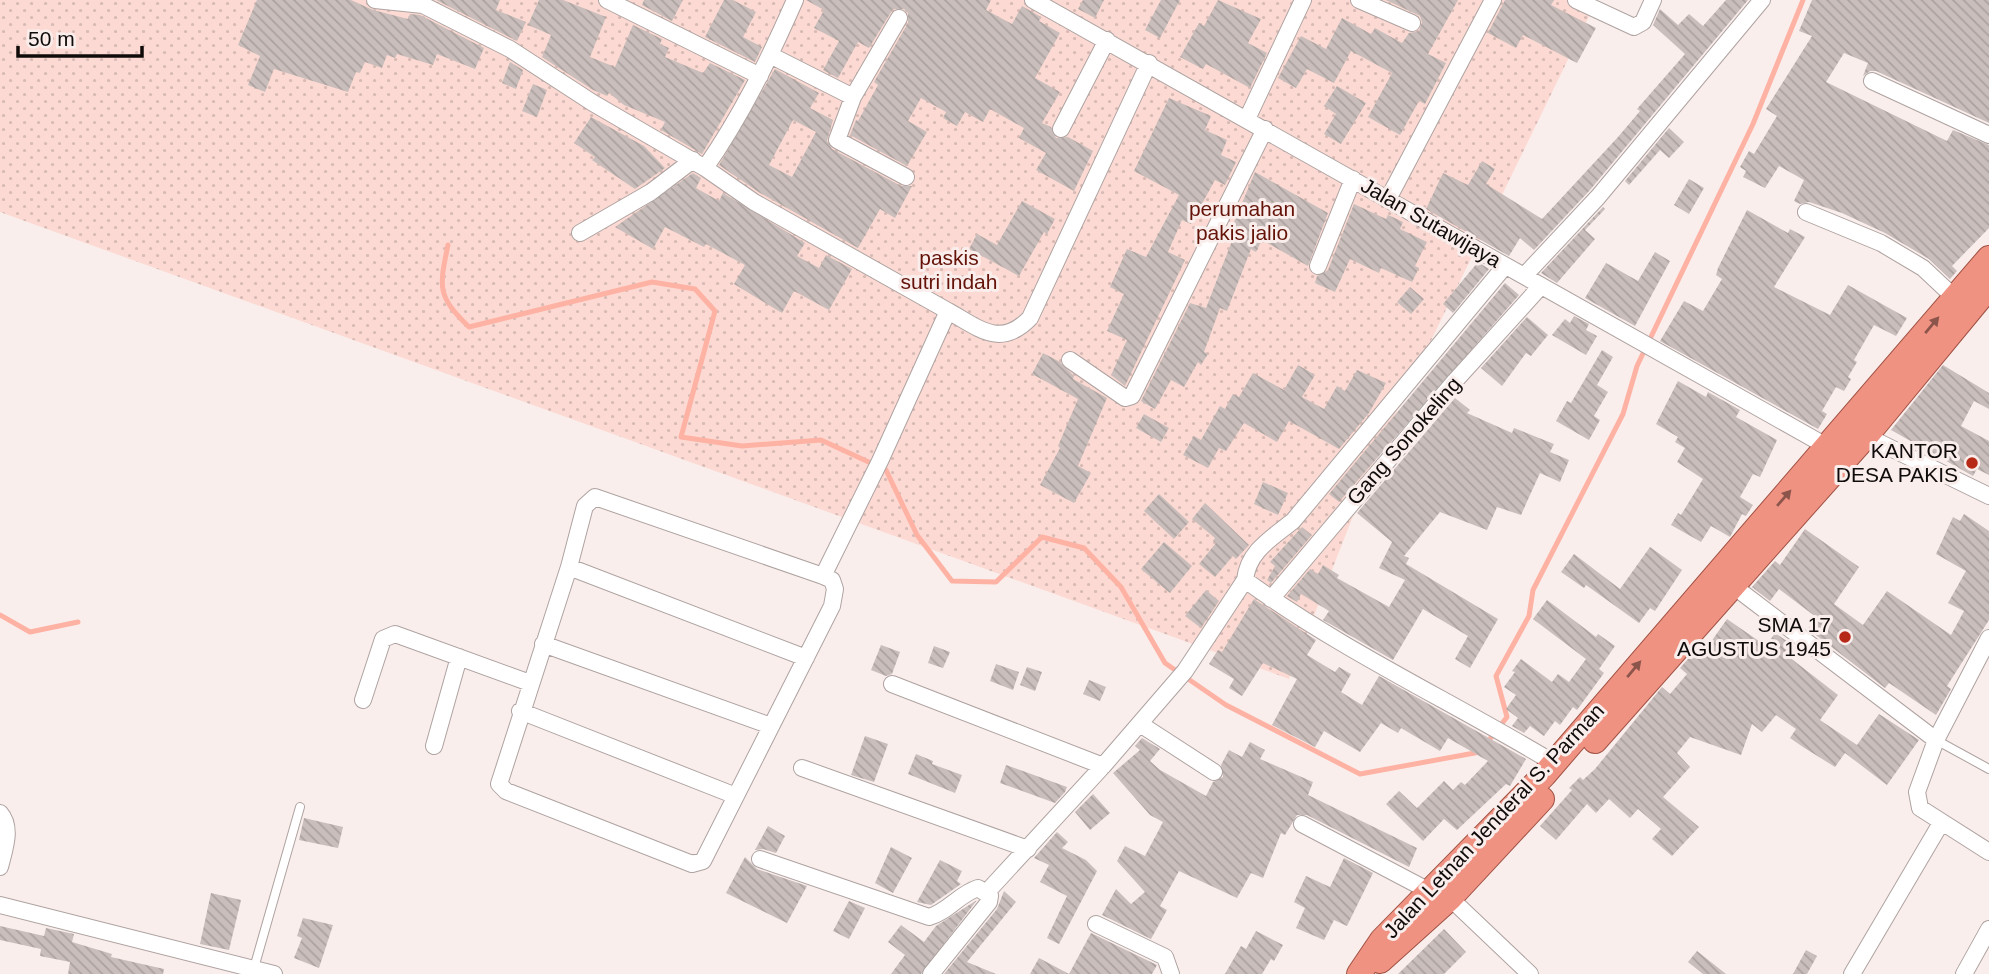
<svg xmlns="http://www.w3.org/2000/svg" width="1989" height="974" viewBox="0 0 1989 974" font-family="Helvetica,sans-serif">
  <defs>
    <pattern id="park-dots" width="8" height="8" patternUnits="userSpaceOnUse" patternTransform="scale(1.75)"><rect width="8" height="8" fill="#fcdad3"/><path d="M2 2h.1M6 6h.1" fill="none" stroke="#d7bab4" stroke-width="1.8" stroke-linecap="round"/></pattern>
    <pattern id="building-back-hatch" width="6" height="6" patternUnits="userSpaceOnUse" patternTransform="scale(1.75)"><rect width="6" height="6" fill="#c9bebb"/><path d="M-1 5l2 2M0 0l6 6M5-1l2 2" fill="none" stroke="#aba29f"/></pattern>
  </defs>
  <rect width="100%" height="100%" fill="#faeeec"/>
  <path fill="url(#park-dots)" d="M0 0H1597L1385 435 1289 679 0 212Z"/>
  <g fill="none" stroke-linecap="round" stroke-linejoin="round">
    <path stroke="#feb2a4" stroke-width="5" d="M448 245C439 288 437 296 469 327L652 282 695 289 715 311 681 437 742 446 821 440 886 470 917 535 952 581 996 582 1042 537 1084 548 1121 587 1165 663 1226 705 1360 774 1480 752
      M0 615 30 632 78 622
      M1486 744 1507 717 1496 676 1529 616 1533 590 1623 414 1637 366 1753 124 1803 0"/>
  </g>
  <path fill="url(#building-back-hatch)" fill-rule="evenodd" d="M257 0H351L373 10 408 19 410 14 420 15 484 48 475 69 437 54 433 65 397 54 395 58 387 55 382 68 365 62 360 73 356 72 348 92 274 69 265 92 248 85 260 56 238 45Z
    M436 0H500L496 10 526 22 517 41Z
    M539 0H563L606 17 590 57 615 67 633 25 662 39 660 44 669 48 665 57 703 73 710 63 745 80 702 154 661 130 665 122 624 105 609 93 607 96 593 90 542 57 551 35 528 25Z
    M644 0H683L672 21 642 5Z
    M724 0H733L756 12 743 37 762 47 755 62 705 37Z
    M806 0H991L986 10 1012 24 1022 6 1041 17 1039 21 1060 33 1035 78 1060 92 1042 123 1051 127 1056 138 1068 137 1093 151 1074 191 1036 170 1046 153 1019 138 1024 128 990 109 983 122 965 112 957 126 943 118 946 112 921 98 908 121 927 132 907 166 850 135 856 120 858 121 878 85 874 82 908 23V13L904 9H893L869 48 858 42 838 78 823 70 839 41 814 28 824 10Z
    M1083 0H1104L1095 18 1078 9Z
    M1161 0H1180L1160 38 1145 30Z
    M1218 0 1261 19 1248 43 1267 53 1250 88 1206 64 1203 69 1180 57 1199 23 1204 26Z
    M1386 0H1458L1428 54 1446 63 1425 104 1419 101 1400 135 1368 117 1392 73 1351 51 1334 83 1307 69 1296 88 1278 78 1301 36 1326 49 1342 18 1371 34 1375 28 1402 43 1409 33 1419 31 1422 22 1420 16Z
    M1505 0H1554L1551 5 1596 28 1577 63 1523 35 1516 48 1488 33Z
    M1726 0H1748L1590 190 1534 250 1520 238 1509 256 1426 209 1443 173 1468 185 1482 161 1495 169 1486 184 1542 219 1618 137 1640 111 1637 109 1685 54 1653 25 1660 9 1678 25 1689 14 1703 26Z
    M1812 0H1989V123L1876 71H1870L1863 76 1868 63 1844 53 1826 82 1947 141 1953 130 1989 145V228L1952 266 1957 271 1950 279 1929 259 1885 233 1842 213 1809 202 1800 204 1794 201 1804 180 1779 166 1765 188 1743 177 1746 171 1740 167 1749 151 1754 154 1777 116 1766 109 1812 36 1799 31Z
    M510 62 523 70 516 89 502 83Z
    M775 69 819 93 810 108 833 120 827 141 832 149 901 186H912L895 218 880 209 858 248 760 193 719 165ZM793 120 816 132 792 177 769 165Z
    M533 84 547 90 537 117 522 111Z
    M1337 86 1366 103 1341 144 1324 134 1336 114 1324 106Z
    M1169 98 1211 116 1205 130 1227 140 1221 155 1236 162 1225 185 1215 180 1191 224 1182 220 1168 252 1185 260 1125 386 1111 375 1127 340 1107 331 1124 294 1110 287 1127 249 1146 257 1179 195 1134 171Z
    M591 117 644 146 665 168 635 189 592 160 595 157 574 143Z
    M1669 128 1684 142 1669 158 1660 150 1629 185 1625 181Z
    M1255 172 1328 213 1308 266 1262 240 1256 252 1251 249 1227 311 1220 308 1204 352 1208 354 1201 365 1198 362 1184 387 1171 380 1155 409 1141 401 1190 303 1206 308 1232 241 1227 239Z
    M693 173 701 178 696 188 719 201 723 193 805 243 797 256 819 268 826 255 852 269 829 310 794 291 782 313 734 284 745 265 706 244 704 247 665 227 653 249 615 227Z
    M1689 179 1704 188 1689 214 1674 205Z
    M1022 201 1055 219 1047 234 1044 232 1019 276 969 249 977 234 997 245Z
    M1354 204 1386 219 1388 215 1403 222 1400 229 1427 242 1415 266 1419 268 1412 282 1381 268 1379 273 1350 259 1335 292 1315 283 1317 276 1328 270Z
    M1603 207 1605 209 1585 230 1595 239 1557 283 1541 273Z
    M1747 210 1788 233 1790 229 1805 237 1774 287 1830 315 1848 285 1907 318 1896 336 1874 325 1854 360 1857 362 1848 377 1851 379 1844 391 1836 387 1822 411 1827 414 1818 429 1660 341 1684 301 1703 311 1722 279 1716 275 1718 268Z
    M1655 252 1670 261 1635 326 1585 298 1606 263 1638 281Z
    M1478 262 1489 269 1453 313 1443 304Z
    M1505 283 1519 295 1339 502 1329 494Z
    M1410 287 1424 299 1411 314 1397 302Z
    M1574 316 1589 324 1586 330 1597 336 1586 355 1552 335 1565 319 1570 323Z
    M1527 317 1548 335 1531 356 1526 353 1502 386 1481 368Z
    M1602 350 1613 357 1597 385 1608 392 1594 416 1600 420 1589 440 1556 421 1567 401 1571 403Z
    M1043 353 1060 362 1074 376 1073 379 1107 398 1078 466 1091 473 1074 503 1040 485 1060 448 1058 446 1078 399 1032 374Z
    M1298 365 1315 375 1302 397 1324 409 1337 386 1345 391 1357 370 1386 383 1369 413 1339 449 1289 421 1277 442 1244 423 1226 451 1219 448 1208 468 1183 455 1194 436 1201 440 1220 406 1225 409 1233 394 1239 397 1253 373 1284 390Z
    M1943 365 1989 393V409L1974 401 1961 426 1989 441V475L1977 469 1973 476 1891 430Z
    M1678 381 1706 397 1708 392 1740 410 1736 417 1777 440 1760 477 1753 474 1740 497 1753 505 1746 516 1742 514 1730 537 1711 526 1701 542 1671 525 1678 513 1681 515 1703 479 1677 462 1685 448 1675 442 1678 437 1656 424Z
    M1455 398 1470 410 1467 413 1512 433 1514 428 1554 444 1550 452 1569 460 1560 482 1540 473 1521 515 1497 507 1487 530 1440 512 1404 556 1409 558 1406 564 1498 619 1470 668 1455 659 1468 636 1423 609 1393 660 1323 620 1329 611 1301 594 1297 602 1287 596 1310 569 1318 574 1323 565 1339 575 1337 578 1389 607 1405 580 1379 568 1392 542 1357 513Z
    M1144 414 1169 428 1161 442 1136 428Z
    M1263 482 1288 493 1278 515 1254 504Z
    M1159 494 1189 522 1174 539 1144 511Z
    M1205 503 1249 545 1236 559 1233 556 1215 577 1199 564 1216 543 1213 541 1215 538 1192 519Z
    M1964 514 1989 531V620L1947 686 1951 689 1936 715 1889 683 1885 688 1808 629 1816 617 1779 589 1770 601 1752 587 1775 561 1780 565 1805 529 1859 567 1834 604 1863 625 1887 591 1951 635 1964 611 1948 603 1966 571 1936 554 1953 517 1960 521Z
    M1302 527 1312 535 1271 583 1267 580 1275 566 1270 562Z
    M1164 542 1192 566 1170 593 1141 569Z
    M1650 547 1682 570 1655 611 1650 608 1639 623 1586 585 1584 588 1561 572 1574 554 1620 589Z
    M1206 590 1219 601 1201 628 1185 616Z
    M1254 599 1316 640 1307 655 1335 672 1339 667 1351 674 1341 692 1362 705 1379 676 1526 759 1510 786 1506 784 1457 830 1444 819 1423 841 1386 804 1399 791 1417 808 1444 781 1453 790 1461 782 1465 785 1488 761 1448 738 1440 751 1401 728 1398 733 1381 723 1360 752 1324 731 1315 747 1272 725 1297 679 1263 663 1242 696 1229 688 1234 679 1209 664 1218 650 1222 652Z
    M1547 600 1596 637 1598 634 1615 646 1599 669 1604 673 1577 710 1573 707 1560 725 1555 721 1544 736 1530 726 1524 733 1512 726 1518 718 1506 709 1516 695 1504 687 1515 672 1512 671 1521 659 1552 682 1558 674 1569 682 1586 659 1533 619Z
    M1727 619 1766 646 1775 633 1791 644 1784 653 1838 695 1820 720 1857 745 1879 714 1919 740 1887 785 1845 753 1835 767 1803 747 1790 738 1796 729 1776 715 1762 732 1752 724 1741 755 1690 737 1677 753 1690 767 1663 797 1699 827 1672 856 1652 839 1661 829 1638 809 1630 818 1609 799 1596 813 1587 804 1556 840 1540 826 1572 790 1569 788 1580 777 1583 780 1595 769 1662 687 1670 694 1687 674 1680 668 1701 644 1706 649Z
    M881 645 900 652 892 674 886 676 871 670Z
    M934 646 950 652 943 668 928 663Z
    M996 664 1019 672 1013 690 990 681Z
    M1027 667 1042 672 1035 691 1020 685Z
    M1089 680 1106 687 1100 701 1083 694Z
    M865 736 888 744 874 782 851 775Z
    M1142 738 1160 749 1150 761 1160 770 1206 796 1213 782 1223 777 1221 765 1229 750 1242 757 1250 742 1265 750 1260 759 1313 782 1308 795 1417 848 1409 867 1307 815H1297L1285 835 1281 833 1263 878 1251 873 1237 898 1179 871 1160 906 1167 910 1151 939 1102 915 1116 889 1131 904 1145 892 1117 861 1125 846 1145 856 1163 822 1150 815 1113 773 1140 750 1135 746Z
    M916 754 933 761 932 764 962 775 955 793 908 774Z
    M1006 765 1067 787 1065 792 1055 803 1000 783Z
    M1093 794 1110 813 1090 830 1075 812Z
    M304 818 343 827 338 848 299 840Z
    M768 826 785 836 776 853 763 849 755 850Z
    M1057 832 1068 842 1062 848 1086 860 1097 871 1059 944 1047 938 1067 896 1040 882 1049 865 1034 858Z
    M891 847 912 858 893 893 875 883Z
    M745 857 757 869 807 886 787 923 726 893Z
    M1344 858 1373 873 1347 926 1334 920 1324 940 1296 928 1305 908 1294 902 1306 876 1330 887Z
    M940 860 962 871 957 881 961 884 931 905 917 902Z
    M1004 891 1016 902 967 962 996 974H944L997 909Z
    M211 893 241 900 229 950 200 944Z
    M977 900 921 974H891L905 955 888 942 901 925 924 942 936 926Z
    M849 901 865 908 849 939 833 931Z
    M303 918 333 925 319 968 294 958 302 938 297 936Z
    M0 926 44 936 46 928 74 934 72 942 112 954 111 957 164 969 163 974H68L70 962 40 956 41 949 0 940Z
    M1444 929 1466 952 1444 974H1398Z
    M1256 931 1283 945 1274 961 1271 959 1262 974H1225L1241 946 1246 949Z
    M1091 933 1157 965 1152 974H1069Z
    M1806 950 1817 956 1807 974H1793Z
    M1697 951 1726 974H1703L1688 962Z
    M1039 958 1069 974H1030Z"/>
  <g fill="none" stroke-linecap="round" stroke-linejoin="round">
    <g stroke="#aea3a1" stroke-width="10">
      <path id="service" d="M1936 740 1989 769
        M254 968 300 807"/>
    </g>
    <g stroke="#aea3a1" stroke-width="18">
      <path id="minor" d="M375 0 423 5 510 49 593 103 705 168C742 115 769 59 795 0
        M607 0 760 76
        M1033 0 1828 447
        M1359 0 1412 23
        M1576 0 1634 27 1643 22 1653 0
        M770 55 853 97 837 140 906 177
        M1872 81 1989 135
        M853 97 899 18
        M1247 119 1303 0
        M1061 129 1107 40
        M705 168 754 202 948 311
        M1388 199 1493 0
        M1806 212 1881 243 1923 268 1955 298
        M580 233 651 192 693 160
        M1318 266 1353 179
        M1505 266 1293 521C1272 538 1248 551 1245 580 1343 651 1451 701 1554 763
        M1524 276 1598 197 1762 0
        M1070 360 1125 398 1132 396 1265 129
        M1866 436 1989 496
        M595 497 823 576 832 580 835 589 832 606 703 861 692 864 506 791 499 784 569 567 585 506Z
        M569 567 806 658
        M823 576 880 461 948 311C979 328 1000 349 1030 318L1149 63
        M1732 585 1936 740 1917 792 1920 808 1989 852
        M1271 599 1455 381 1541 286
        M543 644 771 726
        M892 684 1103 766
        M363 700 383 639 395 634 530 683
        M520 711 736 796
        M1140 724 1214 772
        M1936 740 1989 638
        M434 746 459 657
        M802 768 1028 849
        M0 813C13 828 4 850 0 867
        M1302 824 1431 892
        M760 859 929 917C948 912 959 894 978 888L990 896 989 902 931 974
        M987 892 1103 766 1185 671 1245 580
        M1450 898 1530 974
        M0 905 274 974
        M1096 924 1165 957 1171 974
        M1852 974 1941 823
        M1964 974 1989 929"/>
    </g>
    <g stroke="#9f5143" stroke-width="26">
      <path id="trunk" d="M1595 741 1866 436 1989 287
        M1380 961 1450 898 1542 799
        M1359 974 1382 940 1544 775 1989 258"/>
    </g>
    <use href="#service" stroke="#fff" stroke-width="8"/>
    <use href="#minor" stroke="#fff" stroke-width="16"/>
    <use href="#trunk" stroke="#f09282" stroke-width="24"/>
  </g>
  <defs><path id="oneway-solid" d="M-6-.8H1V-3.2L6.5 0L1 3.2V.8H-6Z" transform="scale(1.75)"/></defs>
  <g fill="#8b554c">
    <use href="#oneway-solid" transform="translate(1932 325) rotate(-50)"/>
    <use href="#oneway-solid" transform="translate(1784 498) rotate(-49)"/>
    <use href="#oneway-solid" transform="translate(1634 669) rotate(-50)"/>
  </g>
  <g fill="#b62916" stroke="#faeeec" stroke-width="2.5">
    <circle cx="1972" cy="463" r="7"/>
    <circle cx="1845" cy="637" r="7"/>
  </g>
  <g text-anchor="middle" stroke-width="6" stroke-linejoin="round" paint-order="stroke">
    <g font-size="21" fill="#641309" stroke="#faeeec">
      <text x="1242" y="216">perumahan<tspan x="1242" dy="24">pakis jalio</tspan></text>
      <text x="949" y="265">paskis<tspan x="949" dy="24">sutri indah</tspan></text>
    </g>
    <g font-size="21" fill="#0f0b0a" stroke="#faeeec">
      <text transform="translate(1431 223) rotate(30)" y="7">Jalan Sutawijaya</text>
      <text transform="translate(1404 441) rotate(-49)" y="7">Gang Sonokeling</text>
      <text transform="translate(1494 821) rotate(-47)" y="7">Jalan Letnan Jenderal S. Parman</text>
    </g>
    <g font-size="21" fill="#0f0b0a" stroke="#faeeec" text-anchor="end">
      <text x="1958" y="458">KANTOR<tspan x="1958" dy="24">DESA PAKIS</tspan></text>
      <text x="1831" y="632">SMA 17<tspan x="1831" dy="24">AGUSTUS 1945</tspan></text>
    </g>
  </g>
  <path d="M18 46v10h124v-10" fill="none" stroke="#0f0b0a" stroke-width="3.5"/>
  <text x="28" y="46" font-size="21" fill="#0f0b0a" stroke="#faeeec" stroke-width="5" paint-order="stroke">50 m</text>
</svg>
